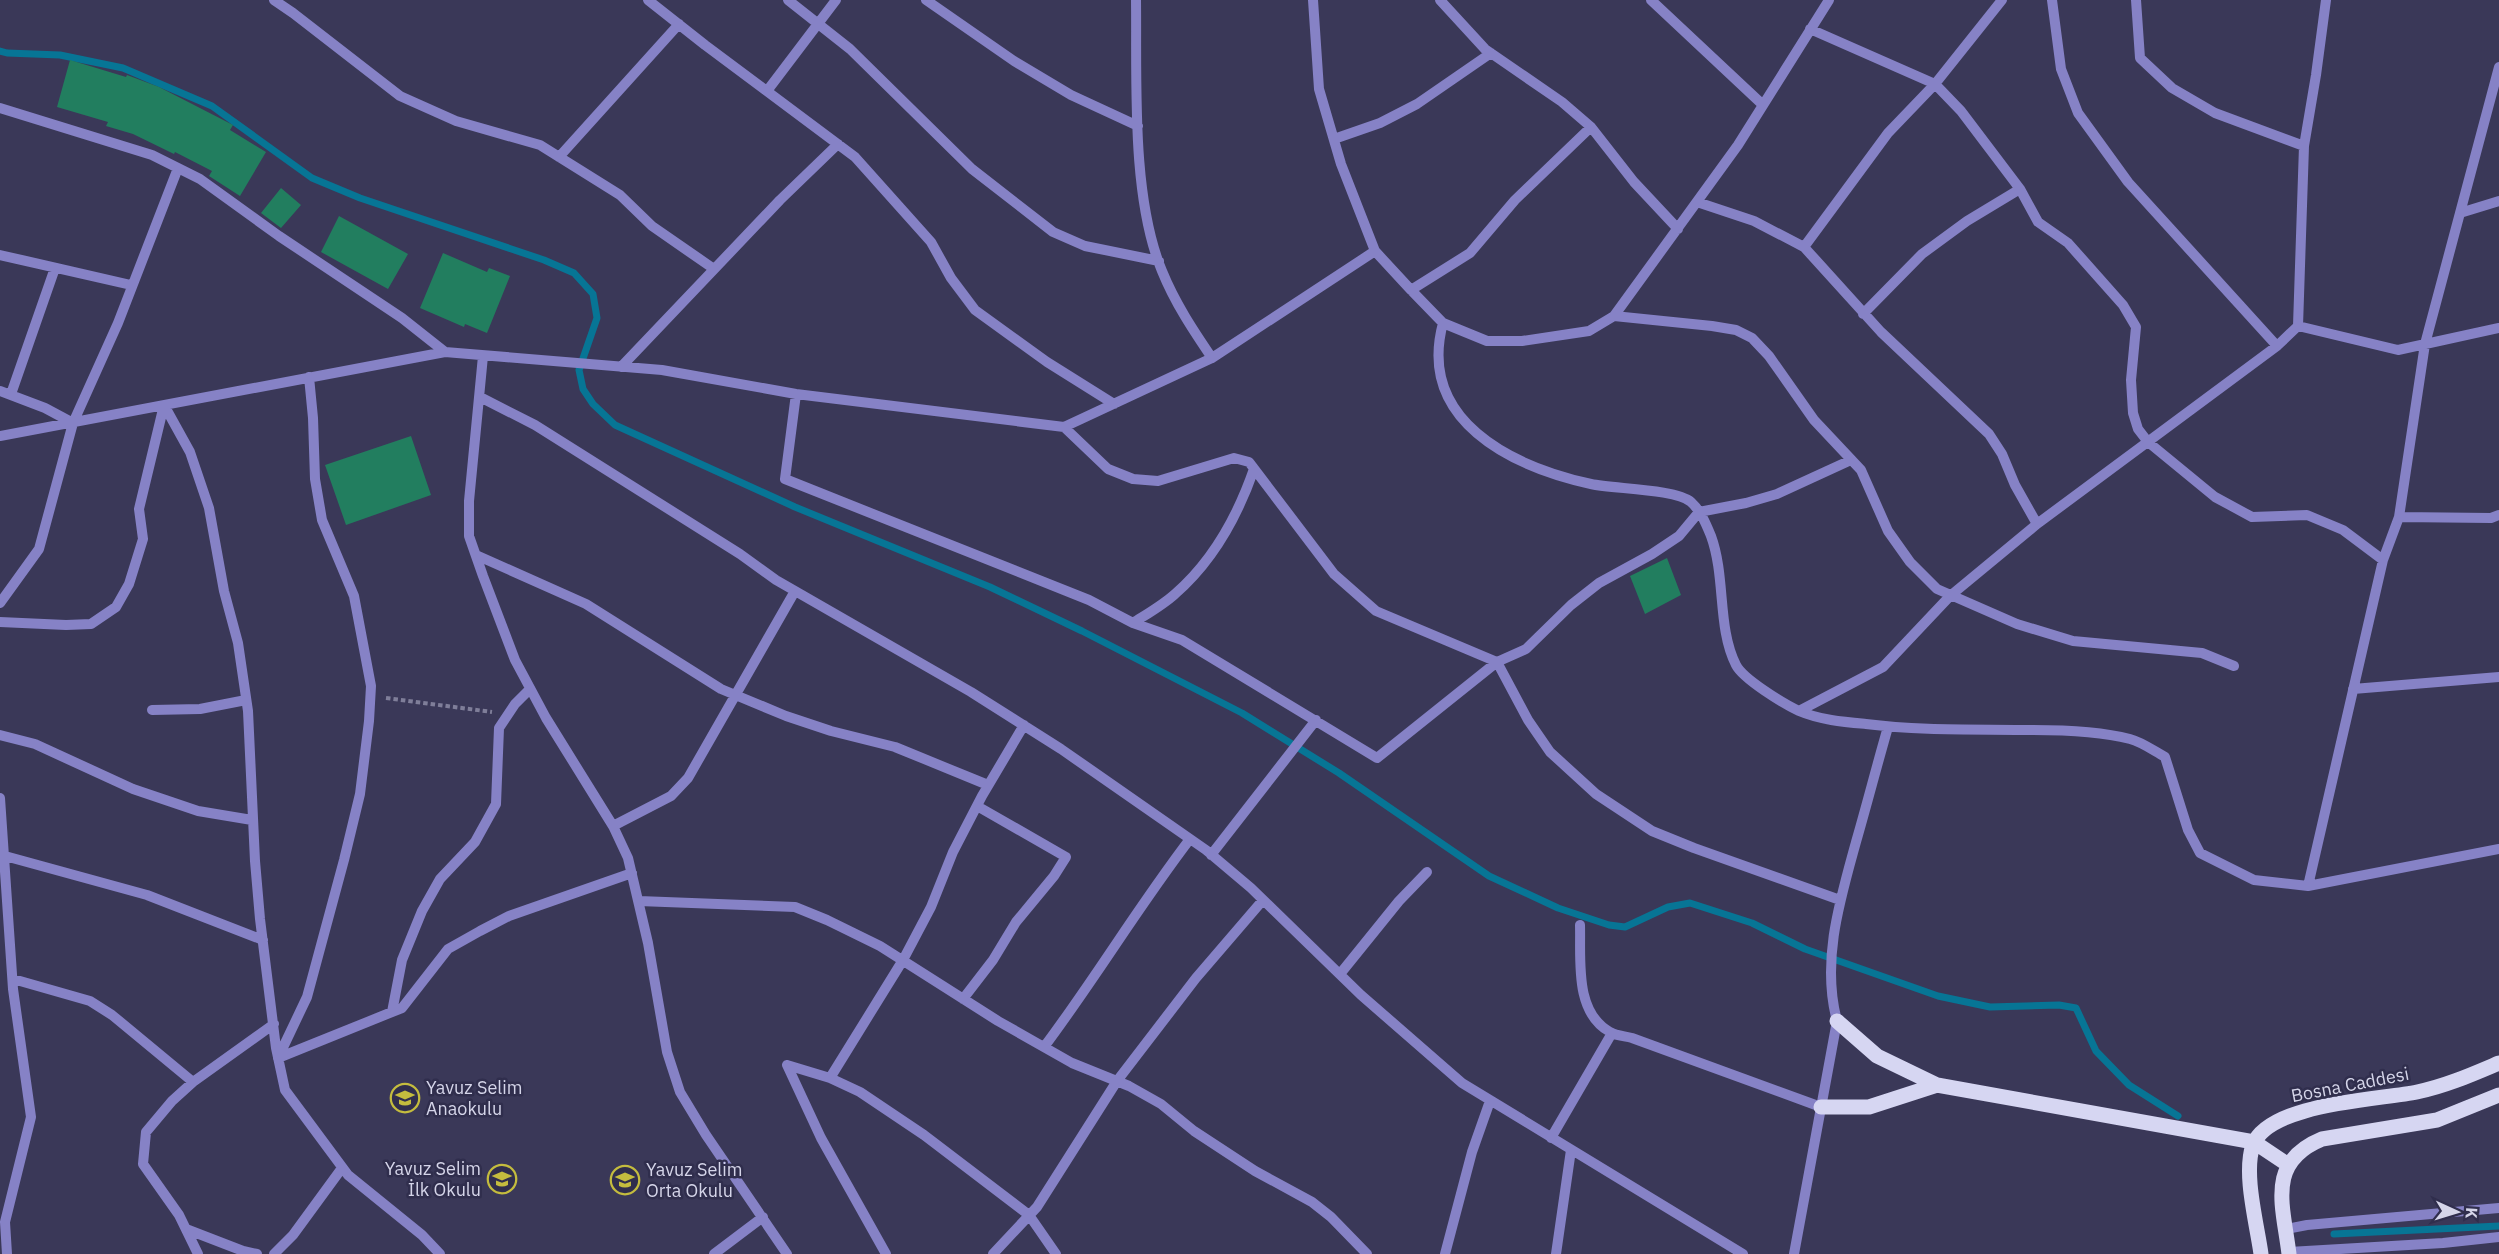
<svg xmlns="http://www.w3.org/2000/svg" width="2499" height="1254" viewBox="0 0 2499 1254" font-family="'IBM Plex Sans',sans-serif">
  <rect width="100%" height="100%" fill="#3a3858"/>
  <g fill="none" stroke-linecap="round" stroke-linejoin="round">
    <path stroke="#077595" stroke-width="7" d="M0 51 7 53 60 55 123 68 212 106 312 178 360 198 544 260 574 273 593 294 597 318 579 370 583 389 593 404 615 425 795 507 990 587 1082 631 1242 713 1339 773 1489 876 1558 908 1609 925 1625 927 1668 907 1690 903 1752 923 1805 949 1938 996 1990 1007 2059 1005 2076 1008 2096 1051 2129 1085 2178 1116
      M2334 1234 2499 1226"/>
  </g>
  <path fill="#227e5f" d="M70 60 126 77 127 75 159 87 233 125 230 130 266 152 240 196 209 176 212 171 175 152 174 154 133 134 106 126 108 122 57 107Z
    M281 188 301 205 281 228 261 213Z
    M339 216 408 254 388 289 321 252Z
    M443 253 487 272 489 268 510 276 487 333 465 324 464 327 420 308Z
    M411 436 431 495 346 525 325 465Z
    M1667 558 1681 595 1645 614 1630 576Z"/>
  <g fill="none" stroke-linecap="round" stroke-linejoin="round">
    <path stroke="#7f7e99" stroke-width="4" stroke-dasharray="4.5 3" stroke-linecap="butt" d="M386 698 492 712"/>
    <path stroke="#8682c6" stroke-width="10" d="M274 0 293 13 400 96 456 121 540 145 620 195 652 226 714 269
      M648 0 705 45 855 157 931 242 951 278 975 310 1047 362 1114 404
      M788 0 850 49 972 169 1053 232 1085 246 1159 261
      M926 0 1014 61 1071 95 1138 126
      M1136 0C1137 81 1131 197 1162 271 1175 303 1193 330 1212 358
      M1313 0 1319 89 1341 164 1375 251 1411 290 1443 323 1487 341H1522L1589 331 1614 316 1738 145 1829 0
      M1440 0 1485 49 1562 102 1591 127 1634 182 1678 229
      M1651 0 1763 105
      M2052 0 2061 69 2078 113 2128 182 2277 346
      M2136 0 2140 58 2172 88 2215 113 2304 146
      M1810 29 1935 84 1961 111 2020 189 2038 222 2068 243 2123 305 2136 327 2131 380 2133 413 2138 429 2148 442 2215 497 2252 517 2307 515 2343 530 2383 560
      M767 91 836 0
      M0 108 152 155 200 179 279 236 402 318 445 352
      M1334 139 1380 123 1417 104 1491 53
      M559 157 679 24
      M1697 202 1754 221 1804 247 1881 332 1989 434 2002 454 2015 485 2037 524
      M2460 213 2499 201
      M1804 247 1888 133 1935 84 2002 0
      M0 255 131 285
      M1411 290 1470 253 1515 200 1591 127
      M1863 314 1922 254 1967 221 2020 189
      M1614 316 1712 326 1736 330 1752 338 1769 356 1814 420 1861 470 1888 531 1910 562 1937 589 2017 624 2073 641 2202 653 2234 666
      M1443 323C1417 420 1510 466 1591 484 1613 489 1676 489 1691 502 1701 511 1706 524 1711 536 1726 577 1717 628 1736 665 1743 679 1784 704 1799 711 1820 720 1844 722 1866 724 1921 731 1977 729 2033 730 2065 730 2099 731 2130 739 2142 742 2154 751 2165 757L2188 830 2200 853 2254 880 2308 886 2499 849
      M2298 326 2398 350 2499 328
      M483 356 469 501V536L483 576 515 660 546 718 613 826 628 858 648 943 667 1052 680 1092 706 1135 787 1254
      M621 367 780 200 838 144
      M0 391 45 408 73 423
      M11 394 55 268
      M796 394 785 479 1089 600 1133 623 1182 640 1377 758 1497 662 1526 649 1571 605 1599 583 1652 554 1679 536 1699 512 1746 503 1777 494 1851 460
      M480 397 535 425 740 554 776 580 971 692 1061 749 1206 850 1251 888 1361 995 1462 1083 1743 1254
      M164 405 190 452 209 508 224 591 238 643 248 711 255 861 260 919 276 1048 285 1090 348 1175 422 1235 440 1254
      M1064 427 1108 469 1133 479 1158 481 1234 458 1249 462 1334 574 1376 611 1497 662 1528 720 1550 752 1596 794 1652 831 1694 848 1840 900
      M0 436 445 352 662 370 796 394 1064 427 1212 358 1375 251
      M2399 517 2491 518 2499 515
      M476 555 586 604 721 689 786 716 831 731 895 747 988 785
      M0 603 39 549 73 423 118 323 178 168
      M0 622 66 625 91 624 116 607 129 584 143 539 139 509 164 405
      M1133 623C1147 614 1163 605 1175 594 1213 561 1238 515 1254 469
      M2353 689 2499 677
      M152 710 200 709 246 700
      M1799 711 1883 667 1950 596 2037 524 2277 346 2298 326 2304 146 2316 75 2326 0
      M0 735 35 744 133 789 198 811 252 820
      M0 798 13 989 31 1117 5 1222 7 1254
      M613 826 671 796 688 778 795 591
      M1211 855 1316 720
      M5 856 147 895 263 940
      M2308 886 2383 560 2399 517 2425 344 2499 67
      M639 901 795 907 827 920 880 946 998 1021 1072 1063 1129 1086 1161 1104 1194 1131 1255 1171 1312 1202 1331 1217 1367 1254
      M1580 925C1581 960 1574 1012 1610 1032 1616 1036 1625 1036 1632 1038L1821 1107
      M1340 974 1399 901 1427 872
      M13 979 90 1001 112 1015 193 1082
      M963 999 993 960 1016 922 1054 876 1066 857 977 806
      M392 1012 402 960 422 911 440 879 475 842 496 804 499 728 515 704 530 689
      M1044 1047C1095 979 1138 907 1190 839
      M278 1058 307 997 344 860 360 794 369 721 371 686 354 596 322 520 315 479 313 418 309 377
      M278 1058 402 1008 448 949 480 931 509 916 632 873
      M787 1065 830 1078 860 1092 924 1135 1029 1215 1056 1254
      M787 1065 821 1138 886 1254
      M830 1078 903 960 931 907 953 852 982 796 1024 725
      M1551 1138 1612 1033
      M186 1229 243 1251 257 1254
      M2286 1229 2307 1225 2499 1208
      M2289 1252 2443 1243 2499 1237
      M198 1254 179 1215 143 1164 146 1132 172 1101 193 1082 274 1024
      M274 1254 293 1235 342 1168
      M714 1254 763 1217
      M993 1254 1037 1207 1117 1081 1196 978 1263 900
      M1445 1254 1472 1152 1490 1101
      M1556 1254 1571 1150
      M1794 1254 1837 1021C1821 961 1840 900 1856 842 1867 804 1877 765 1888 727"/>
    <path stroke="#d6d6f2" stroke-width="15" d="M1837 1021 1877 1056 1937 1085 2254 1142 2287 1164
      M1821 1107H1869L1937 1085
      M2261 1254C2257 1224 2243 1174 2253 1145 2269 1103 2378 1100 2417 1092 2446 1086 2473 1074 2499 1063
      M2289 1254C2283 1205 2266 1162 2322 1139L2437 1120 2499 1095"/>
  </g>
  <defs>
    <g id="school-ring" transform="scale(1.5)"><circle r="9.5" fill="#302e4d" stroke="#c4bc3e" stroke-width="1.5"/><path d="M0-5L7-2L0 1L-7-2ZM-4 1L0 2.5L4 1V4Q0 6-4 4Z" fill="#c4bc3e"/></g>
  </defs>
  <g fill-rule="evenodd">
    <use href="#school-ring" x="405" y="1098"/>
    <use href="#school-ring" x="502" y="1179"/>
    <use href="#school-ring" x="625" y="1180"/>
  </g>
  <g text-anchor="middle" stroke-width="5" stroke-linejoin="round" paint-order="stroke">
    <g font-size="18" fill="#d5d5e9" stroke="#302e4d">
      <text transform="translate(2350 1085) rotate(-11)" y="6">Bosna Caddesi</text>
    </g>
    <g font-size="18" fill="#d5d5e9" stroke="#302e4d" text-anchor="start">
      <text x="426" y="1094">Yavuz Selim<tspan x="426" dy="21">Anaokulu</tspan></text>
      <text x="481" y="1175" text-anchor="end">Yavuz Selim<tspan x="481" dy="21">İlk Okulu</tspan></text>
      <text x="646" y="1176">Yavuz Selim<tspan x="646" dy="21">Orta Okulu</tspan></text>
    </g>
  </g>
  <g transform="translate(2457 1212) rotate(94)" stroke="#302e4d" stroke-width="4.5" paint-order="stroke">
  <path d="M0-4.5L10 22L0 15L-10 22Z" fill="#d5d5e9"/>
  <text y="-9" font-size="16" font-weight="bold" text-anchor="middle" fill="#d5d5e9">K</text>
  </g>
</svg>
